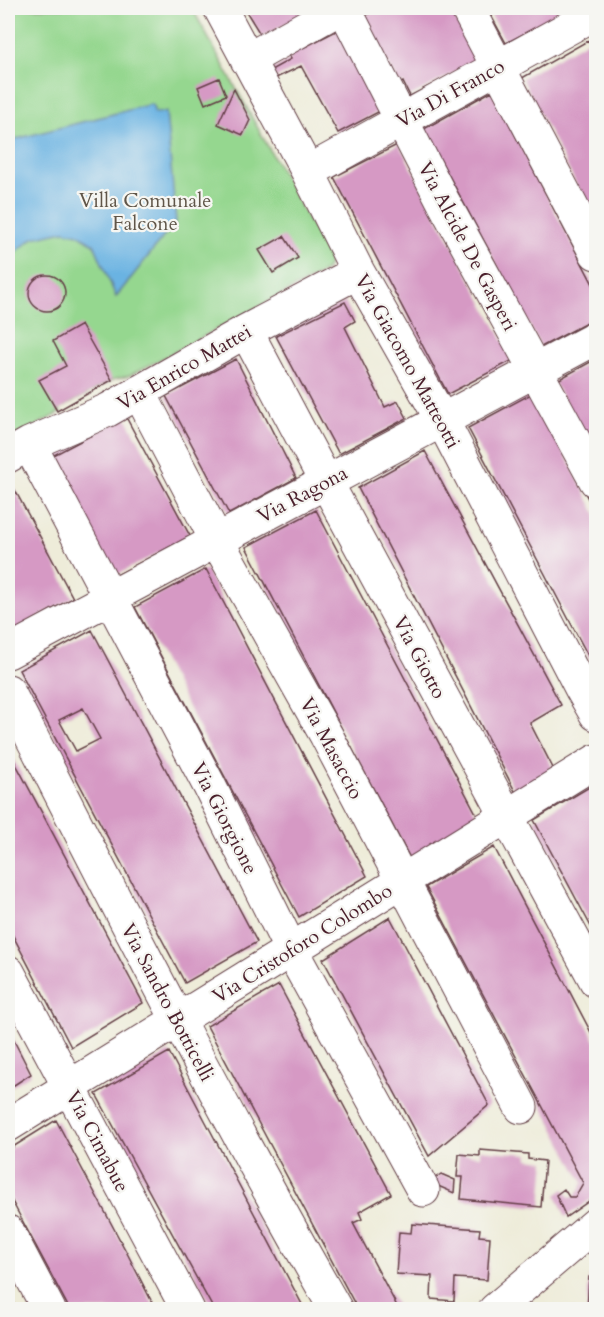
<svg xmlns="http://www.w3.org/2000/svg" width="604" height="1317" viewBox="0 0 604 1317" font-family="Cardo,serif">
  <rect width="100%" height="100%" fill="#f6f6f2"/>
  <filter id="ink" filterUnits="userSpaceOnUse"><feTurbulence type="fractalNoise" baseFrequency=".0167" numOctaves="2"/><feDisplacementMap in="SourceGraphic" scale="12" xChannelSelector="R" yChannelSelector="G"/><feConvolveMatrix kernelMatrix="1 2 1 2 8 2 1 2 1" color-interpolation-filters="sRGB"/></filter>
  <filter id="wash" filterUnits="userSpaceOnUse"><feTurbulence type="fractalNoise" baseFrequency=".008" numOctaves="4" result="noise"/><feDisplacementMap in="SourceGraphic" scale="24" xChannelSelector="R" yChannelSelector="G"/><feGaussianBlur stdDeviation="1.35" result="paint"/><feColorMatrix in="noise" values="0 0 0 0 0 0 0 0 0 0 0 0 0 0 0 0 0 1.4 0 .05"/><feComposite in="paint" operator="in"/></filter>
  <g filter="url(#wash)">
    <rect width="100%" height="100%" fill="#eeecd9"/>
    <path fill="#95d78f" stroke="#707b5d" stroke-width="1.5" d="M8 8H192L328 256 329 264 326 271 129 376 112 380 58 410 61 412 8 441Z"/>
    <path fill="#6ab3e2" stroke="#5a6986" stroke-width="1.5" d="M152 104 155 113 166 112 176 221 116 297 94 244 78 234 64 231 33 238 8 259V141Z"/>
    <g id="blocks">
      <path fill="#d699c4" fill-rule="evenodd" d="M244 8H317L262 37Z
        M380 8H450L478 61 410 96 403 82 399 84 364 16Z
        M487 8H574L506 43Z
        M340 29 382 110 338 133 301 66 276 78 271 70 291 59 289 55Z
        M589 40 596 55V223L522 78Z
        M219 78 226 95 205 104 198 87Z
        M234 89 250 120 243 135 218 124Z
        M492 91 596 290V318L541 347 424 129Z
        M399 144 513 360 448 394 334 177Z
        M284 236 298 258 273 273 259 250Z
        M29 293a18 18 0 1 1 36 0a18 18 0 1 1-36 0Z
        M345 302 355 321 345 327 385 407 398 401 407 418 339 454 276 336Z
        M81 325 112 380 57 411 39 380 66 366 53 341Z
        M236 359 296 478 229 514 166 396Z
        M596 359V461L554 382Z
        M533 393 596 514V671L468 428Z
        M126 417 190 536 113 577 50 457Z
        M425 451 561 705 530 723 556 774 517 795 358 488Z
        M9 479 73 598 8 634V480Z
        M316 510 479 819 411 860 246 547Z
        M206 569 367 876 299 917 135 607Z
        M92 630 257 942 185 983 19 670ZM83 708 100 739 76 751 59 720Z
        M8 749 143 1003 71 1047 8 926Z
        M596 783V936L534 820Z
        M494 847 596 1042V1196L566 1217 556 1195 564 1189 569 1197H575L583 1183 426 887Z
        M390 917 489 1105 429 1156 323 959Z
        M279 985 391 1194 359 1212 362 1219 353 1223 399 1310H358L207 1026Z
        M8 1029 31 1074 8 1089Z
        M169 1052 227 1162 305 1310H214L96 1094Z
        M56 1120 128 1255 156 1310H70L13 1203 8 1193V1150Z
        M480 1150 528 1154V1159L545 1161 541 1207 461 1199 463 1177H457L459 1154 480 1156Z
        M441 1174 455 1180 454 1193 429 1182Z
        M412 1224 480 1229 479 1236 490 1237 487 1280 455 1278 454 1301 431 1299 432 1276 396 1274 399 1232 411 1233Z
        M589 1277 596 1278V1310H587Z
        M8 1292 10 1298 17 1310H8Z"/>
    </g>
  </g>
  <g filter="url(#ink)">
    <use href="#blocks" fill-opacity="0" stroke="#633e45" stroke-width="1.5"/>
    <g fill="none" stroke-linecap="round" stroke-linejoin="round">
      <g stroke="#633e45" stroke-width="35">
        <path id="minor" d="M220 8 308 172 358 272 442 420 581 688 596 714
          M344 8 444 203 596 481
          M467 8 596 253
          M247 60 340 8
          M308 172 592 15
          M246 331 326 482 596 981
          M139 392 216 539 326 735 521 1107
          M29 444 209 785 291 950 423 1190
          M8 456 29 444 108 410 246 331 358 272
          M8 652 596 338
          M8 691C114 898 220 1107 336 1310
          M8 972 188 1310
          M8 1125 596 761
          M8 1232 49 1310
          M495 1310 596 1224"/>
      </g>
      <use href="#minor" stroke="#fff" stroke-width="33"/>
    </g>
  </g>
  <g text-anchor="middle" stroke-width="4.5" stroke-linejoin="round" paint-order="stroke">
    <g font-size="20" fill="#4a1f2b" stroke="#f6f6f2">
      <text transform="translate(450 93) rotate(-29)" y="7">Via Di Franco</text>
      <text transform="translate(468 246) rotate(62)" y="7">Via Alcide De Gasperi</text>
      <text transform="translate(408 361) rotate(61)" y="7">Via Giacomo Matteotti</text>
      <text transform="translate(184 367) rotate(-30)" y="7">Via Enrico Mattei</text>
      <text transform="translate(302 494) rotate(-28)" y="7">Via Ragona</text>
      <text transform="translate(420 657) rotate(62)" y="7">Via Giotto</text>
      <text transform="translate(332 748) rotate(62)" y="7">Via Masaccio</text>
      <text transform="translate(225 818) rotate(63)" y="7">Via Giorgione</text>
      <text transform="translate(302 943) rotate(-32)" y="7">Via Cristoforo Colombo</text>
      <text transform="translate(168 1002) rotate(62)" y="7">Via Sandro Botticelli</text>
      <text transform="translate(98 1141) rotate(62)" y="7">Via Cimabue</text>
    </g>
    <g font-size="20" fill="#605649" stroke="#f6f6f2">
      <text x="145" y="207">Villa Comunale<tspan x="145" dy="23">Falcone</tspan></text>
    </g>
  </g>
  <rect width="604" height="1317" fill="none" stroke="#f6f6f2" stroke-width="30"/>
</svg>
